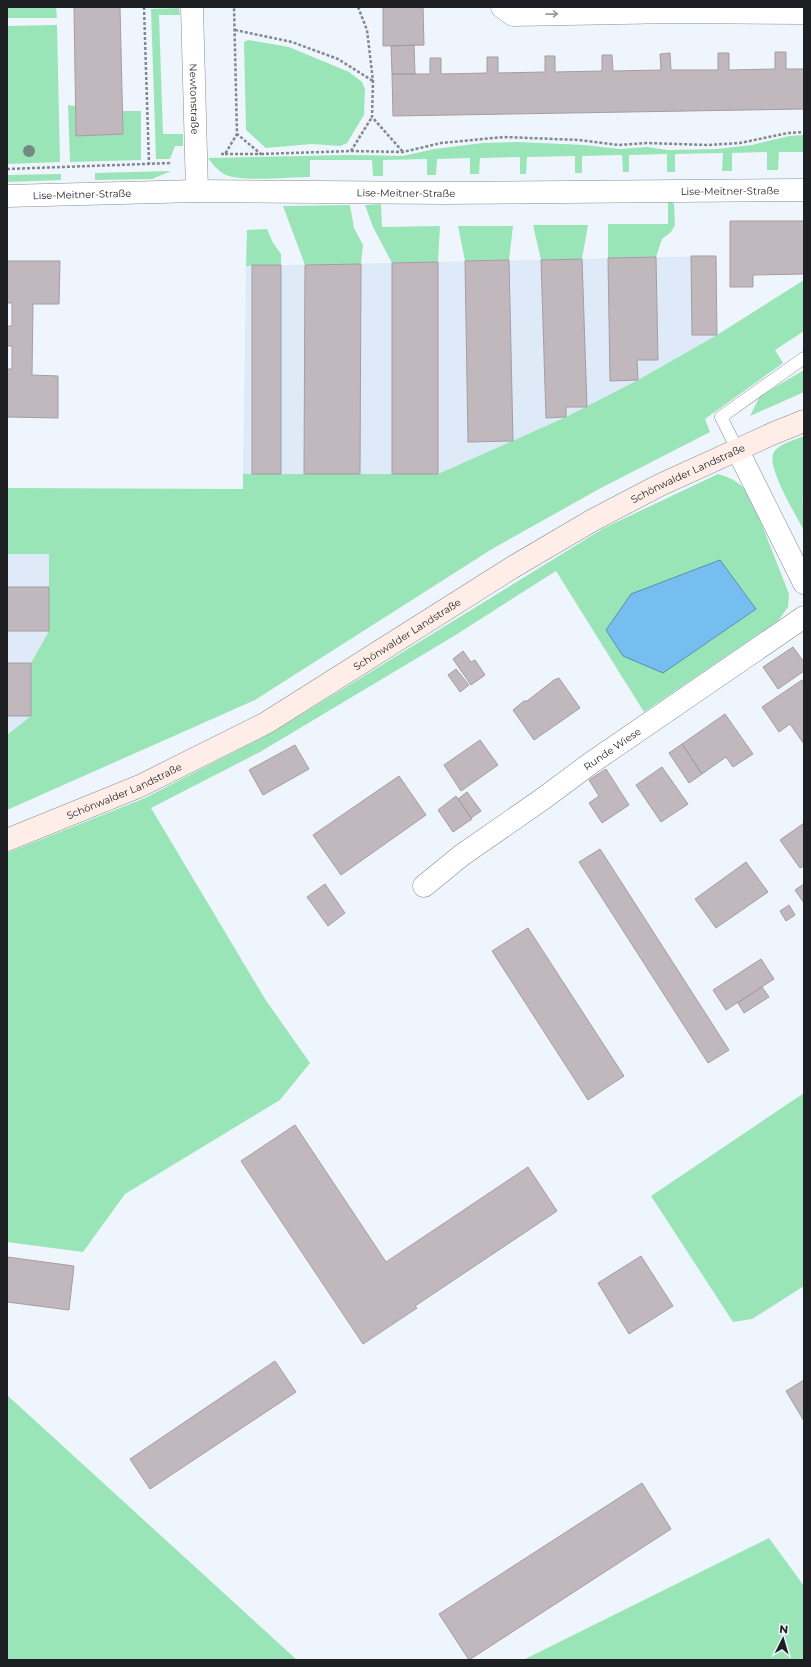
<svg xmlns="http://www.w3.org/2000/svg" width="811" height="1667" viewBox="0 0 811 1667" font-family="Montserrat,sans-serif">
  <rect width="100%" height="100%" fill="#eff5fd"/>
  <path fill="#deeaf7" d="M716 256 717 335 638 380 566 417 438 474H243L246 266Z
    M7 554H49V631L31 663V716L7 735Z"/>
  <path fill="#9ae5b8" d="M7 7H56L57 18H7Z
    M179 8 180 15H159L163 134H183V146H175L170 159H156L151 9Z
    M57 25 60 162 7 164V26Z
    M248 40 289 47 349 72 362 82 365 89 364 115 347 143 340 146 312 144 266 148 246 130 244 42Z
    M68 105 75 106 76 136 123 134V111H141V160L70 162Z
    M804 135V152H779L778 170H767V152L732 153V171H722L723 153 675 154V172H667V154L629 155V172H623L622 155 582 156V173H575V156L527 157 526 174H520V157L480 158 479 174H470V158L437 159 436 175H427V159L383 160V176H373L372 160H310V177C291 177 242 182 226 175 218 171 213 165 208 158L351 155 403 156 434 149 483 143 518 142 584 145 620 149 647 147 668 150 717 149 752 145 789 136Z
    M171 171 152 179 95 180V173Z
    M61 174V180L7 182V175Z
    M668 200 674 204 675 225 671 232 662 239 656 257 608 258V224H668Z
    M381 204 382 227 440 226 438 262 392 263 373 227 365 205Z
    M350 205 354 228 363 245 361 264 305 265 283 206Z
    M533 225H588L582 259 541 260Z
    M458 226H513L509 260 465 261Z
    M267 229 273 243 281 254V265L246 266 247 230Z
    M804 280V331L775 350 783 363 705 419 710 432 599 489 492 549 255 700 7 810V735L31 716V663L49 631V554H7V488L243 489V474H438L566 417 638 380 717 335Z
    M804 370V392L750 416 760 396Z
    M804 436V501L802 502 804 505V531C797 516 765 466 774 452 780 443 795 440 804 436Z
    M718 474C733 478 742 484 751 497L789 594 788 607 778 621 644 712 556 571 454 636 260 752 151 808 265 999 310 1063 280 1100 125 1194 83 1252 7 1242V853L145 798 273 732 604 528Z
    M804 1093V1286L752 1319 733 1322 651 1196Z
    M7 1395 297 1660H7Z
    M769 1538 804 1586V1660H523Z"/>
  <path fill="#75beef" stroke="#5b8eb2" d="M720 560 756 609 663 673 623 656 606 630 631 594Z"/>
  <path fill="#c0b8bd" stroke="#a59da2" d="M74 7H120L123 134 76 136Z
    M383 7H423L424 45 383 46Z
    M414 45 415 74H392L391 46Z
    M775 52H786V69H804V109L393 116 392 74H430V58H441V74L487 73V57H498V73L545 72V56H555V72L602 71V55H612L613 71 661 70 660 54 670 53 671 70H718V53H729V70L775 69Z
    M730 221H804V274L753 275V287H730Z
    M691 256H716L717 335H692Z
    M656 257 658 360H637L638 380 610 381 608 258Z
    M582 259 587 407H566V417L546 418 541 260Z
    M509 260 513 441 468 442 465 261Z
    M7 261H60L59 304H33L32 375 58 376V418L7 417V369H12V346H7V326H12V303H7Z
    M438 262V474H392V263Z
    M361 264 360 474H304L305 265Z
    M252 265H281V474H252Z
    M7 587H49V631H7Z
    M793 647 804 662V671L778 689 763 667Z
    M463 651 471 662 475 660 485 675 471 685 453 659Z
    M7 663H31V716H7Z
    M456 669 469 685 460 692 448 675Z
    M559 678 580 708 534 740 513 710 524 701H527L554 680Z
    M802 680 804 683V744L790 724 779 732 762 707Z
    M725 714 753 754 733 767 726 757 702 774 682 744Z
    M480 740 498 765 461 791 444 765Z
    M682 744 702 774 689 783 669 753Z
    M295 745 309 769 263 795 249 770Z
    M662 767 688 804 661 822 636 785Z
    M606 769 629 805 602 823 589 803 599 796 589 780Z
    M399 776 426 815 341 875 313 835Z
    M467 792 481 811 471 818 458 799Z
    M456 796 472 819 453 832 438 810Z
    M804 823V866L800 868 780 840Z
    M600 849 729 1050 708 1063 579 862Z
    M746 862 768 892 716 928 695 899Z
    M325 884 345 913 328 926 307 897Z
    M804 884V903L795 890Z
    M789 905 795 915 786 921 780 911Z
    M528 928 624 1076 588 1100 492 951Z
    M761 959 774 979 726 1010 713 990Z
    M762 987 769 997 744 1013 738 1003Z
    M295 1125 386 1262 528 1167 557 1211 415 1306 417 1308 363 1344 241 1161Z
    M641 1256 673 1306 629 1334 598 1283Z
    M7 1257 74 1266 69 1310 7 1302Z
    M275 1361 296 1392 150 1489 130 1459Z
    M804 1380V1421L786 1391Z
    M642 1483 671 1529 469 1660 439 1614Z"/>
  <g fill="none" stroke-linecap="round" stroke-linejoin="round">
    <g stroke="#888d94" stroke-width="13">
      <path id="service" d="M737 449 721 417 804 358"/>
    </g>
    <g stroke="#888d94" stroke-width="23">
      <g id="minor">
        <path id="s1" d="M192 7 197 191"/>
        <path d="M502 7 513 15 675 12 804 13"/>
        <path id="s2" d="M7 196 197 191 445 193 804 190"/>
        <path d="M737 449 804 583"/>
        <path id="s3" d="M424 886 462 855 544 798 591 763 804 617"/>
      </g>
    </g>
    <g stroke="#888d94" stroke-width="23">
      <g id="secondary">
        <path id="s4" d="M7 840 140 786 266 723 513 567 593 520 660 485 774 433 804 421"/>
      </g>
    </g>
    <path stroke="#84888e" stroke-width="2.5" stroke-dasharray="3 2" stroke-linecap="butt" d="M144 7 149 164
      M358 7 367 30 373 81 372 117 403 152
      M235 30 292 42 338 59 373 81
      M351 151 372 117
      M221 154H225L237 134 234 7
      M225 154H261L237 134
      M261 154 351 151 403 152 441 143 504 137 579 140 619 145 646 143 708 145 740 143 788 133 804 132
      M7 169 172 163"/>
    <use href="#service" stroke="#fff" stroke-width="12"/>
    <use href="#minor" stroke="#fff" stroke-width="22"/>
    <use href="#secondary" stroke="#ffede7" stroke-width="22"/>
  </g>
  <circle fill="#738982" cx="29" cy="151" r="6"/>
  <defs><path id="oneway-shaft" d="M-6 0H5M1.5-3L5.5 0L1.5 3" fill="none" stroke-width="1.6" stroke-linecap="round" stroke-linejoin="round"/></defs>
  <use stroke="#999a9c" href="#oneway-shaft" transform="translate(552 14) rotate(-1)"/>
  <g text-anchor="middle" stroke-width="3.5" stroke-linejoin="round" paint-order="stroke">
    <g font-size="10" fill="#1d1f22" stroke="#eff5fd">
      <text dy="4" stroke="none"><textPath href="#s1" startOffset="92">Newtonstraße</textPath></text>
      <text dy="4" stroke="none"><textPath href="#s2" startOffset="723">Lise-Meitner-Straße</textPath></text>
      <text dy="4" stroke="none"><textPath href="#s2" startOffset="399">Lise-Meitner-Straße</textPath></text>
      <text dy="4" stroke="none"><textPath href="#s2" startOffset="75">Lise-Meitner-Straße</textPath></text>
      <text dy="4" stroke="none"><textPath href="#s4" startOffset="775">Schönwalder Landstraße</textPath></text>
      <text dy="4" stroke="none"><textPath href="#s4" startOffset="451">Schönwalder Landstraße</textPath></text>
      <text dy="4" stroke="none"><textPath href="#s3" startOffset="233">Runde Wiese</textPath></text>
      <text dy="4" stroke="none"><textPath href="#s4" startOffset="127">Schönwalder Landstraße</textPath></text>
    </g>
  </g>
  <rect width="811" height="1667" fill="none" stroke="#1d1f22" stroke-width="16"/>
  <g transform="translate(783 1639) rotate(5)" stroke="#eff5fd" stroke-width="3" paint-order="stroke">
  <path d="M0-3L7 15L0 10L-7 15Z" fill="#1d1f22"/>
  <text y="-6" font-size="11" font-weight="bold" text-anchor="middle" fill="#1d1f22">N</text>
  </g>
</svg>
